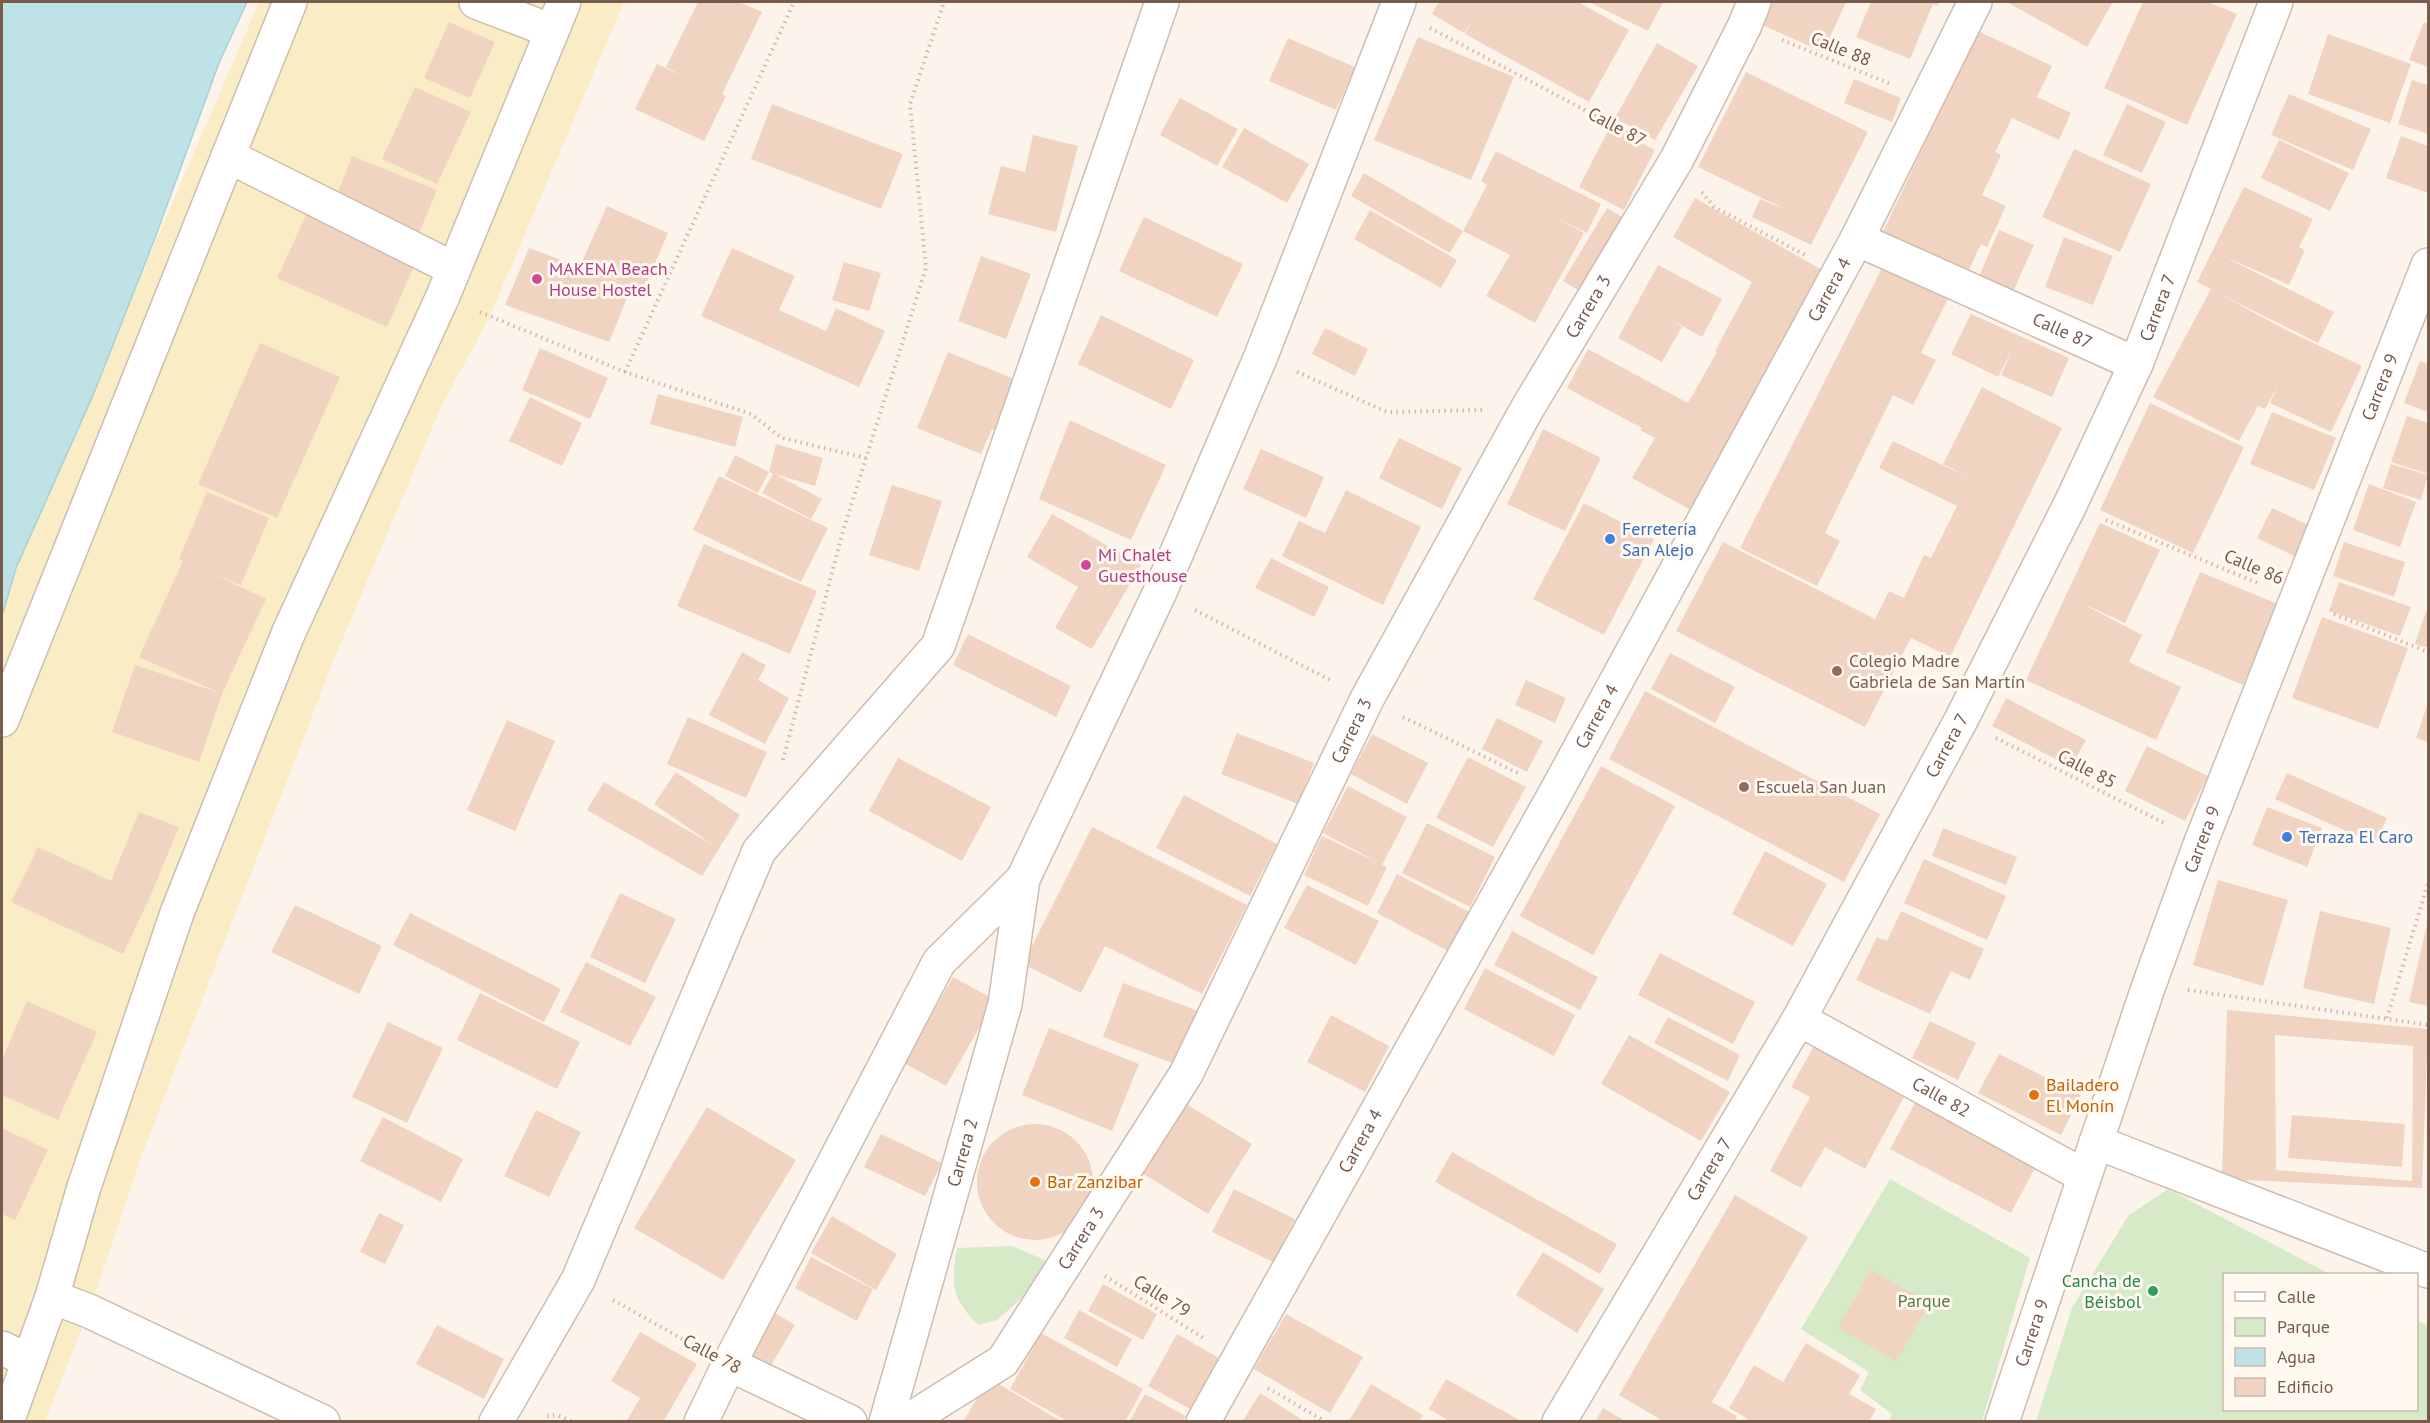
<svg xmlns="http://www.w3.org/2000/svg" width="2430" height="1423" viewBox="0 0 2430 1423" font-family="'PT Sans',sans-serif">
  <rect width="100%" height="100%" fill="#fcf4ea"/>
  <path fill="#d7eac8" d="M1890 1179 2030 1258 1982 1421H1889L1892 1414 1860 1390 1869 1372 1801 1329Z
    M2168 1189 2330 1274H2224V1410H2416L2417 1320 2428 1326V1421H2036L2072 1308 2128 1216Z
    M1012 1246 1047 1261 1032 1289 997 1320 978 1325C951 1297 951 1285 957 1248Z"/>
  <path fill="#faedc6" d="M259 2H624L490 316 441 407 335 657 143 1152 89 1311 45 1421 2 1422V598Z"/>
  <path fill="#bee2e6" stroke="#a4d2d8" stroke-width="1.5" d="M2 2H247L219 63 155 238 94 393 16 568 2 616Z"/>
  <path fill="#f1d3c2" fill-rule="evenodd" d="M698 2H739L762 12 722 94 726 96 704 141 635 109 657 64 685 77 666 67Z
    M1439 2H1578L1629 30 1589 102 1465 34 1472 20 1464 33 1432 14Z
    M1589 2H1663L1648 31Z
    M1773 2H1846L1823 52 1762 25Z
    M1871 2H1939L1937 6 1933 4 1910 59 1856 37Z
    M2007 2H2113L2087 47Z
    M2143 2H2208L2237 14 2187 125 2104 88Z
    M449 22 495 42 470 98 424 78Z
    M2424 22 2428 24V67L2409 60Z
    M1978 31 2052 66 2037 97 2071 113 2059 140 2012 118 1995 152 2001 155 1982 195 2006 206 1987 247 1981 244 1967 274 1881 236Z
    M2328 34 2411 64 2390 123 2308 94Z
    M1418 37 1514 77 1471 180 1374 140Z
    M1288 38 1355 67 1336 110 1269 81Z
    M1657 43 1698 66 1655 140 1615 118Z
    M1746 72 1868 132 1811 245 1752 217 1760 199 1791 212 1698 167Z
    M1854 79 1901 98 1892 122 1844 103Z
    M2412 80 2428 85V134L2398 124Z
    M415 87 471 112 437 184 382 159Z
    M2289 94 2371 129 2353 170 2271 135Z
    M1180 98 1238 129 1217 166 1160 135Z
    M772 104 903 154 881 209 751 159Z
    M2127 104 2166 122 2142 173 2103 155Z
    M1610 127 1655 150 1624 210 1579 187Z
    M1244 128 1309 164 1287 203 1222 167Z
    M1033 135 1078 146 1056 232 988 214 1001 166 1025 172Z
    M2401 136 2428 146V193L2386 178Z
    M2279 140 2349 173 2330 211 2261 178Z
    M2074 149 2151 184 2120 252 2042 217Z
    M1496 151 1601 204 1587 233 1554 217 1584 233 1535 323 1486 296 1510 255 1463 231 1487 185 1481 181Z
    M352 156 437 190 416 240 332 207Z
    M1364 173 1463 231 1450 253 1351 196Z
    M2244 187 2313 219 2299 247 2305 250 2289 285 2223 256 2334 312 2318 343 2214 291 2288 331 2362 366 2331 432 2270 403 2278 385 2265 409 2258 406 2239 441 2153 397 2211 289 2197 282Z
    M1695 198 1826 272 1693 511 1632 478 1655 438 1640 430 1642 428 1567 388 1588 349 1688 403 1717 352 1715 351 1752 282 1771 293 1673 237Z
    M607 206 668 233 643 291 632 286 609 342 505 305 529 248 623 283 581 264Z
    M310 207 419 256 387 327 277 278Z
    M1607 208 1631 222 1588 296 1563 281Z
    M1370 210 1457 260 1441 288 1354 239Z
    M1144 217 1243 264 1217 317 1119 271Z
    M1999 230 2034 245 2012 294 1978 279Z
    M2064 237 2113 256 2093 305 2045 287Z
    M732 248 795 276 779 310 826 331 836 308 885 331 859 387 701 316Z
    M981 256 1031 274 1006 339 958 321Z
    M844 262 881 273 869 311 832 300Z
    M1658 265 1722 299 1702 337 1669 319 1682 327 1662 362 1618 338Z
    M1883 266 1948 299 1921 353 1936 360 1913 405 1893 395 1825 533 1840 541 1817 586 1740 548Z
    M1971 314 2069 358 2052 397 2001 375 2014 346 1998 377 1951 354Z
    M1101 315 1194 360 1171 409 1078 364Z
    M1325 328 1368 349 1355 376 1312 354Z
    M260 343 340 377 277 518 198 484Z
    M540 348 608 378 590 419 522 390Z
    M948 352 1024 383 1003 434 992 429 981 454 917 428Z
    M2420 361 2428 364V412L2404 403Z
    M1982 387 2062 428 1950 657 1911 638 1865 727 1676 631 1723 542 1875 619 1889 591 1904 598 1924 555 1931 558 1957 506 1879 468 1893 441 1976 481 1943 464Z
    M658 394 743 417 735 447 650 424Z
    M530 397 582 423 562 466 509 441Z
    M2150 403 2244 447 2193 553 2100 510Z
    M2272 412 2336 438 2314 490 2250 464Z
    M2407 416 2428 423V474L2391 462Z
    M1070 420 1166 465 1131 540 1039 499Z
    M1543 429 1601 458 1565 531 1507 504Z
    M1399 438 1462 468 1442 509 1379 478Z
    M776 444 823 458 815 486 775 474 822 499 811 519 762 493 773 474 769 472 758 493 725 476 735 455 769 472Z
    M1261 449 1324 477 1306 518 1243 489Z
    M2391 464 2428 475 2421 500 2383 488Z
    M719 476 828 528 801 582 693 530Z
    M2369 484 2416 502 2400 547 2353 530Z
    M892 485 942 501 919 571 869 555Z
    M1346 490 1421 527 1383 605 1282 556 1299 521 1325 533Z
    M207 492 269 518 241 585 211 573 266 599 222 694 199 762 112 732 135 665 220 693 139 657 183 561 179 559Z
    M1584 503 1654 539 1604 635 1533 599Z
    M2272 508 2313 527 2298 558 2257 538Z
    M1052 514 1141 565 1092 649 1055 628 1078 587 1027 557Z
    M2100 523 2160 550 2125 623 2079 602 2142 635 2129 662 2181 687 2156 740 2026 680Z
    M2344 542 2405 562 2394 597 2333 576Z
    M704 544 817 591 790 654 677 606Z
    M1271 558 1329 587 1314 617 1255 588Z
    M2200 572 2278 604 2243 685 2166 652Z
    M2339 582 2411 607 2400 636 2329 611Z
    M2426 611H2428V648L2415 644Z
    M2322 617 2408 648 2378 729 2292 698Z
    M968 634 1071 686 1056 717 953 665Z
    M742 652 766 665 758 680 789 698 765 744 709 715Z
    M1670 653 1735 687 1715 723 1651 689Z
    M1526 680 1566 698 1555 723 1515 705Z
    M1645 691 1880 814 1844 882 1609 759Z
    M2006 698 2086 740 2071 767 1992 726Z
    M2428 703V742L2416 738Z
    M688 717 767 752 746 798 667 764Z
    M1497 718 1543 741 1527 772 1482 749Z
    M507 720 555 741 515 831 467 810Z
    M1237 733 1314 763 1298 804 1221 774Z
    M1372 734 1428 763 1407 804 1351 774Z
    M2147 746 2208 776 2185 821 2125 791Z
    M1468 757 1526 787 1493 847 1436 818Z
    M898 758 991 807 962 861 869 811Z
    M1601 766 1675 806 1593 955 1520 916Z
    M676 772 740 815 702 876 587 810 604 782 713 845 654 804Z
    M2287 773 2387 818 2375 844 2275 799Z
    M1348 786 1407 817 1382 865 1387 867 1368 906 1304 875 1322 836 1379 863 1323 833Z
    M1184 795 1277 844 1250 896 1156 848Z
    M2267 807 2322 828 2307 867 2252 845Z
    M139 812 179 827 149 899 123 954 11 902 38 847 111 881Z
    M1427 823 1495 857 1470 907 1402 873Z
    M1092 827 1247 905 1202 994 1105 946 1081 993 1023 964Z
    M1943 828 2017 857 2006 885 1932 856Z
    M1765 851 1827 884 1793 946 1732 914Z
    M1924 859 2006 896 1987 940 1904 903Z
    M1397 874 1471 913 1450 952 1377 913Z
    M2218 880 2288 900 2263 986 2193 965Z
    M1307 885 1379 921 1356 965 1284 928Z
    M620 893 676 919 645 983 590 957Z
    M295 905 382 946 359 994 271 952Z
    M1901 911 1984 949 1970 980 1938 965 1951 971 1930 1014 1856 980 1877 937 1887 941Z
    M2320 911 2391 928 2374 1004 2303 988Z
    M410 913 561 989 544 1022 393 945Z
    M2428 920V1006L2409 1002Z
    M1512 931 1598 977 1580 1010 1494 965Z
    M1660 953 1755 1002 1733 1044 1638 995Z
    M586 962 656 997 630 1046 560 1012Z
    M1485 968 1575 1015 1554 1056 1464 1009Z
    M953 977 995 1000 946 1086 904 1063Z
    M1123 983 1201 1012 1180 1066 1103 1037Z
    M480 993 580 1042 557 1089 457 1040Z
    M27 1001 97 1032 58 1120 2 1095V1060Z
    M2227 1010 2428 1029 2422 1188 2222 1179ZM2275 1035 2413 1046 2412 1181 2276 1170Z
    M1331 1015 1389 1046 1365 1092 1307 1062Z
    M1668 1017 1740 1055 1728 1081 1654 1043Z
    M1930 1021 1976 1043 1958 1080 1912 1058Z
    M388 1022 443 1048 407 1123 352 1097Z
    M1049 1028 1139 1064 1112 1131 1022 1095Z
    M1629 1035 1730 1092 1701 1141 1601 1084Z
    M1814 1046 1905 1095 1865 1169 1825 1147 1801 1188 1770 1171 1810 1097 1791 1087Z
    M1999 1054 2081 1095 2061 1135 1978 1093Z
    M1915 1103 2036 1166 2011 1213 1890 1149Z
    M1186 1104 1252 1144 1208 1214 1142 1173Z
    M707 1107 796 1160 723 1280 634 1228Z
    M536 1110 581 1132 549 1197 504 1176Z
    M2292 1115 2405 1124 2402 1167 2288 1158Z
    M383 1117 463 1159 441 1202 360 1161Z
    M977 1182a58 58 0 1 1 116 0a58 58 0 1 1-116 0Z
    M2 1128 48 1150 15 1220 2 1214Z
    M881 1134 942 1163 925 1196 864 1167Z
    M1452 1152 1617 1244 1600 1274 1435 1182Z
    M1234 1189 1295 1219 1273 1262 1212 1232Z
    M1735 1195 1808 1237 1712 1402 1737 1416 1734 1422H1665L1619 1395Z
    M379 1213 404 1225 385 1264 360 1252Z
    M832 1216 897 1254 876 1290 811 1253Z
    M1543 1252 1604 1289 1577 1333 1516 1295Z
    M811 1257 873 1289 857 1321 795 1288Z
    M1871 1270 1930 1303 1896 1361 1838 1328Z
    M1103 1284 1157 1314 1143 1340 1088 1311Z
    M1079 1310 1132 1339 1117 1367 1064 1338Z
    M775 1313 795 1325 768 1370 748 1358Z
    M1286 1314 1363 1357 1330 1413 1254 1369Z
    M437 1325 504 1359 484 1399 416 1364Z
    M640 1332 697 1364 663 1422H626L640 1398 611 1381Z
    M1041 1333 1143 1389 1125 1422H1069L1010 1389Z
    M1177 1334 1219 1358 1190 1409 1148 1386Z
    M1806 1343 1860 1375 1849 1394 1876 1409 1869 1422H1753L1729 1408 1754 1365 1783 1382Z
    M989 1378 1062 1422H963Z
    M1446 1379 1523 1422H1451L1429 1409Z
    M1371 1384 1423 1415 1419 1422 1349 1421Z
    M1260 1393 1306 1422H1242Z
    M1145 1394 1186 1416 1182 1422H1129Z
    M1603 1408 1627 1422H1595Z"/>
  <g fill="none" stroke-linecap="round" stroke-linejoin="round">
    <g stroke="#cebcaf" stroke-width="36">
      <g id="street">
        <path d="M476 2 552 31"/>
        <path d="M228 156 454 269"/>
        <path id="s1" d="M1857 239 2136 364"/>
        <path d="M2 720 290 2"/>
        <path id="s2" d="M1799 1019 2084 1176"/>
        <path d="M2096 1142 2428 1271"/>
        <path d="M52 1297 89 1311 323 1422"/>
        <path d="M2 1348 29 1361"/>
        <path d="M729 1364 850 1422"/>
        <path d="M7 1422 52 1297 84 1187 177 913 288 634 443 296 564 2"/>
        <path d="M496 1422 578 1280 759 851 938 646 1162 2"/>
        <path d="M701 1422 729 1364 939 962 1023 879 1160 592 1261 356 1399 2"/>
        <path id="s3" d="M886 1422 1005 1004 1023 879"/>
        <path id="s4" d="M906 1422 1003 1361 1186 1074 1367 699 1527 409 1677 159 1745 25 1754 2"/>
        <path id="s5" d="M1203 1422 1556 792 1857 239 1975 2"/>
        <path id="s6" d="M1559 1422 1799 1019 1961 720 2070 505 2136 364 2276 2"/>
        <path id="s7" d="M2002 1422 2149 985 2201 842 2428 265"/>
      </g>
    </g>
    <path stroke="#d7b6a4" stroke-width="4" stroke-dasharray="1.5 4.5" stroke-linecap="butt" d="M1430 28 1641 140
      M1782 40 1891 84
      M1702 192 1714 207 1805 255
      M480 312 625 372 751 414 782 438 866 458
      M625 372 794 2
      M1297 372 1387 412 1482 410
      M2106 520 2260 584
      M1195 610 1332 681
      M2334 614 2428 652
      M1403 717 1520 774
      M1996 738 2166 824
      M783 760 843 531 926 268 910 104 944 2
      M2188 990 2428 1025
      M2387 1018 2428 883
      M1105 1276 1205 1339
      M613 1300 695 1346
      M1268 1388 1326 1422
      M547 1416 557 1415 573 1422"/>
    <use href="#street" stroke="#fff" stroke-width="33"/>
  </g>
  <g fill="#d1479c" stroke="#fff9f0" stroke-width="2">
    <circle cx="537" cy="279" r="6"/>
    <circle cx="1086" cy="565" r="6"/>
  </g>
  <g fill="#3f7fe0" stroke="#fff9f0" stroke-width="2">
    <circle cx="1610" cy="539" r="6"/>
    <circle cx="2287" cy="837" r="6"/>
  </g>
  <g fill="#8d6e63" stroke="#fff9f0" stroke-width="2">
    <circle cx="1837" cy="671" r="6"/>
    <circle cx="1744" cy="787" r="6"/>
  </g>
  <g fill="#e8710a" stroke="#fff9f0" stroke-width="2">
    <circle cx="2034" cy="1095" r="6"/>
    <circle cx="1035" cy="1182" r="6"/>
  </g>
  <circle fill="#2e9e5b" stroke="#fff9f0" stroke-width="2" cx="2153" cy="1291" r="6"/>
  <g text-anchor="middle" stroke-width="6" stroke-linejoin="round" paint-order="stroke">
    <g font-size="18" fill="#775b4d" stroke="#fff9f0">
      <text transform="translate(1841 49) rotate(22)" y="6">Calle 88</text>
      <text transform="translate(1617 127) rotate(28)" y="6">Calle 87</text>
      <text dy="6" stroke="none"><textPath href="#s5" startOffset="1294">Carrera 4</textPath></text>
      <text dy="6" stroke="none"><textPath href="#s4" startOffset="1322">Carrera 3</textPath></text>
      <text dy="6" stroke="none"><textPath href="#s6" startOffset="1266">Carrera 7</textPath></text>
      <text dy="6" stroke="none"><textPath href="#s1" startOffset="225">Calle 87</textPath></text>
      <text dy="6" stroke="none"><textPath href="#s7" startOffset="1102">Carrera 9</textPath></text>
      <text transform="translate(2254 567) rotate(23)" y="6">Calle 86</text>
      <text dy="6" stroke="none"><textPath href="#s5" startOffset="808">Carrera 4</textPath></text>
      <text dy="6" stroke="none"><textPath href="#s4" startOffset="836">Carrera 3</textPath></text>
      <text dy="6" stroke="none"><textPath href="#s6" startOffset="780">Carrera 7</textPath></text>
      <text transform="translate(2087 769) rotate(27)" y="6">Calle 85</text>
      <text dy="6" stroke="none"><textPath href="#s7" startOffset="616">Carrera 9</textPath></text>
      <text dy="6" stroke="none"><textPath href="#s2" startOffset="162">Calle 82</textPath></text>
      <text dy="6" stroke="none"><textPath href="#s5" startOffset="322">Carrera 4</textPath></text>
      <text dy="6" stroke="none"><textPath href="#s3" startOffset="280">Carrera 2</textPath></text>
      <text dy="6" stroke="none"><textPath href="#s6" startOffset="294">Carrera 7</textPath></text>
      <text dy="6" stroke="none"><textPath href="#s4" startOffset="260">Carrera 3</textPath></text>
      <text transform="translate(1162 1296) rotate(32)" y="6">Calle 79</text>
      <text dy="6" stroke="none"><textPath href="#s7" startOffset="94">Carrera 9</textPath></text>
      <text transform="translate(712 1354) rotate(28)" y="6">Calle 78</text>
    </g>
    <g font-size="18" fill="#b23c85" stroke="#fff9f0" text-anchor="start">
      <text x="549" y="275">MAKENA Beach<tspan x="549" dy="21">House Hostel</tspan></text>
      <text x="1098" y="561">Mi Chalet<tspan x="1098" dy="21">Guesthouse</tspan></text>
    </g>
    <g font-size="18" fill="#366cbe" stroke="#fff9f0" text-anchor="start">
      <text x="1622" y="535">Ferretería<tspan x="1622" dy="21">San Alejo</tspan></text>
      <text x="2299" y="843">Terraza El Caro</text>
    </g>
    <g font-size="18" fill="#785e54" stroke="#fff9f0" text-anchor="start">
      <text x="1849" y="667">Colegio Madre<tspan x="1849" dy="21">Gabriela de San Martín</tspan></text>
      <text x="1756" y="793">Escuela San Juan</text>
    </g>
    <g font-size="18" fill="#c56008" stroke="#fff9f0" text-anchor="start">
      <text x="2046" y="1091">Bailadero<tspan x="2046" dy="21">El Monín</tspan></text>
      <text x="1047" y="1188">Bar Zanzibar</text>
    </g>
    <g font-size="18" fill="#27864d" stroke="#fff9f0" text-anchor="end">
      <text x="2141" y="1287">Cancha de<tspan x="2141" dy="21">Béisbol</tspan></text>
    </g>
    <g font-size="18" fill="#577c45" stroke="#fff9f0">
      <text x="1924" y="1307">Parque</text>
    </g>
  </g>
  <rect width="2430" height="1423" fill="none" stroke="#775b4d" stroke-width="6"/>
  <rect x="2223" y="1273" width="195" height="138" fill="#fff9f0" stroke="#c9baaf" stroke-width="1.5"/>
  <rect x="2235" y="1292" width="30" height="9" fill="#ffffff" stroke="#c9baaf" stroke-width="1.5"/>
  <text x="2277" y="1303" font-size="18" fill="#775b4d">Calle</text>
  <rect x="2235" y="1318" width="30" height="18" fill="#d7eac8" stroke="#c9baaf" stroke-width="1.5"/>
  <text x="2277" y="1333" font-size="18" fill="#775b4d">Parque</text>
  <rect x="2235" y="1348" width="30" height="18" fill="#bee2e6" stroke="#c9baaf" stroke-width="1.5"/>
  <text x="2277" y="1363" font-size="18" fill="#775b4d">Agua</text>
  <rect x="2235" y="1378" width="30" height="18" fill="#f1d3c2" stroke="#c9baaf" stroke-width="1.5"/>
  <text x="2277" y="1393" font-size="18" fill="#775b4d">Edificio</text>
</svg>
